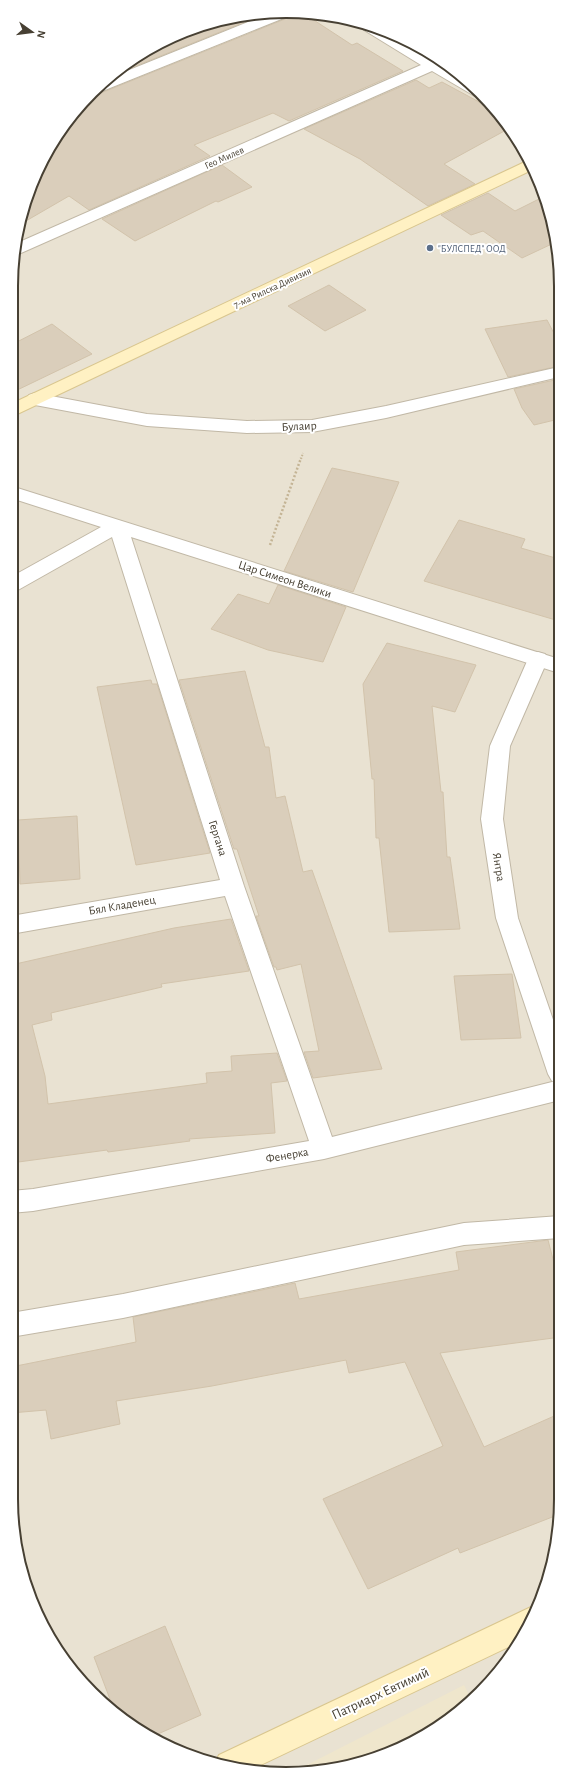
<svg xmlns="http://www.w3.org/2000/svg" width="572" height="1785" viewBox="0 0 572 1785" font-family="'Alegreya Sans',sans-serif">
  <rect width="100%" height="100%" fill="#f4efe4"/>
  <path fill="#e9e2d2" d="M286 11 340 16 423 48 481 92 533 164 559 250 561 1499 556 1553 540 1604 515 1652 481 1693 439 1728 357 1765 304 1773 250 1772 164 1746 119 1717 79 1680 32 1604 16 1552 11 1499V286L16 232 32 181 57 133 92 91 133 57 181 32 233 16Z"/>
  <path fill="#efe6cc" d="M464 1685 472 1701 439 1728 357 1765 304 1773H291Z"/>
  <path fill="#dacebb" stroke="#d2c3ab" d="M297 12 303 13 352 45 357 43 403 71 289 121 273 113 194 145 210 156 89 210 69 196 19 225 32 181 57 133 90 93H101L295 15Z
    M267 13 111 76 133 57 181 32 233 16Z
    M416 80 429 88 442 82 494 110 508 129 444 164 475 184 428 206 360 159 304 129Z
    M222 165 252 187 218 202 216 201 135 241 102 219Z
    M488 193 515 211 543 197 556 242 522 258 483 231 471 235 441 215Z
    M329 285 366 310 325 331 288 306Z
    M547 320 559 343V366L508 377 485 329Z
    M52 324 92 354 11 393V345Z
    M559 379V419L534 425 522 408 514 389Z
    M332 468 399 482 353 592 284 571Z
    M459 520 525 539 521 548 559 559V621L424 581Z
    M278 585 346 607 323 662 268 650 211 629 238 594 269 604Z
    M387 643 476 665 455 712 432 706 441 792H443L447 857H450L460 929 389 932 379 838H376L374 779H372L363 684Z
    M245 671 265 747H269L276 798 285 796 303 872 312 870 382 1069 313 1078 304 1052 319 1051 301 964 277 970 276 967H274L256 916H259L237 849H234L179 680Z
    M151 680 152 684H157L210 853 136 865 97 687Z
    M77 816 80 879 20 884 18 820Z
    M231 919 249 971 161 984 162 987 51 1013 52 1020 32 1025 45 1076 48 1104 207 1083 206 1073 232 1071 231 1056 277 1053 287 1081 271 1083 275 1133 189 1139 190 1141 108 1152 107 1150 11 1163V965L174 928Z
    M512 974 521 1038 461 1040 454 976Z
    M548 1240 561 1290V1337L440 1353 484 1447 561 1413V1499L560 1514 460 1553 458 1548 368 1589 323 1499 443 1446 405 1362 349 1373 346 1360 212 1386 116 1401 120 1424 51 1439 46 1410 11 1413V1367L136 1342 133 1317 295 1283 299 1299 459 1270 456 1252Z
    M165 1626 201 1715 151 1737 116 1715 94 1657Z"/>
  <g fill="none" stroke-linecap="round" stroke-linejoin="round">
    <g stroke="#c1b8a6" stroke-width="2">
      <path id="lane" d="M538 652 545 654 548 659 510 746 503 819 518 918 560 1040V1084L552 1081 548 1074 496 918 481 819 490 746 528 659 531 654Z"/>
    </g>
    <g stroke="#c1b8a6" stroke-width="2">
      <path id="street" d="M286 11 296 12 294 14 100 92H91L107 79 273 12Z
        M363 25 399 38 438 62 454 72 481 92 486 99 478 98 432 71 21 253 14 255 15 244 421 65 364 30 362 27Z
        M559 367V377L386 418 312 432 247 433 147 426 35 405 29 403 26 399 29 395 35 393 147 414 247 421 312 420 386 406Z
        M11 486 559 659V673L131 537 244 886 332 1137 560 1080V1100L324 1159 33 1211 11 1213V1191L33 1189 309 1141 225 896 11 934V916L220 880 112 537 18 590 11 592V577L101 527 11 498Z
        M560 1216V1238L464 1245 123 1318 11 1337V1313L123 1294 464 1223Z"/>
    </g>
    <g stroke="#d9c68f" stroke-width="2">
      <path id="secondary" d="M529 160 534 169 11 417V404Z
        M531 1607 537 1609 521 1641 248 1771 216 1761 219 1755Z"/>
    </g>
    <path stroke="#c4b495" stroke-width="2" stroke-dasharray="1.5 1.5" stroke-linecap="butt" d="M301 459 303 453"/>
    <path stroke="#c4b495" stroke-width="2.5" stroke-dasharray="2 2" stroke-linecap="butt" d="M270 545 301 458"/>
    <use href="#lane" fill="#fff" fill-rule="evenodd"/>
    <use href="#street" fill="#fff" fill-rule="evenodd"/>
    <use href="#secondary" fill="#fff1c3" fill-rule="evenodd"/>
  </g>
  <circle fill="#5c6f8a" stroke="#fff" stroke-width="1.5" cx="430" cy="248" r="4"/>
  <g text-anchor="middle" stroke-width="4" stroke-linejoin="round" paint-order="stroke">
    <g font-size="10" fill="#474033" stroke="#fff">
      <text transform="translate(224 157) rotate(-24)" y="4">Гео Милев</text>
      <text transform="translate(272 287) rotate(-25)" y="4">7-ма Рилска Дивизия</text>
    </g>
    <g font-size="10" fill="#4e5e75" stroke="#fff" text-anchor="start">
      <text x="438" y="252">"БУЛСПЕД" ООД</text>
    </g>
    <g font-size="12" fill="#474033" stroke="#fff">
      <text transform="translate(299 426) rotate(-3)" y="4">Булаир</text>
      <text transform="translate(285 579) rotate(18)" y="4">Цар Симеон Велики</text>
      <text transform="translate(218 838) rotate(72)" y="4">Гергана</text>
      <text transform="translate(499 867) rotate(81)" y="4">Янтра</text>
      <text transform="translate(122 905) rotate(-10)" y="4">Бял Кладенец</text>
      <text transform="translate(287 1155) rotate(-10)" y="4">Фенерка</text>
    </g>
    <g font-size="14" fill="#474033" stroke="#fff">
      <text transform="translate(380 1693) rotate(-25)" y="5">Патриарх Евтимий</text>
    </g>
  </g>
  <path d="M0 0H572V1785H0ZM286 18H286A268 268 0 0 1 554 286V1499A268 268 0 0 1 286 1767H286A268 268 0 0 1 18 1499V286A268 268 0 0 1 286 18Z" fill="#fff" fill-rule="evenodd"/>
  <path fill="none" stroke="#474033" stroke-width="2" d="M286 18H286A268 268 0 0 1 554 286V1499A268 268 0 0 1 286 1767H286A268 268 0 0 1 18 1499V286A268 268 0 0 1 286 18Z"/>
  <g transform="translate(32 32) rotate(104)" stroke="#ffffff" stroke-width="3" paint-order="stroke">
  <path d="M0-3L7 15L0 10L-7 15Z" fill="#474033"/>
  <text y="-6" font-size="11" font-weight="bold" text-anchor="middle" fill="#474033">N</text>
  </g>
</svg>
